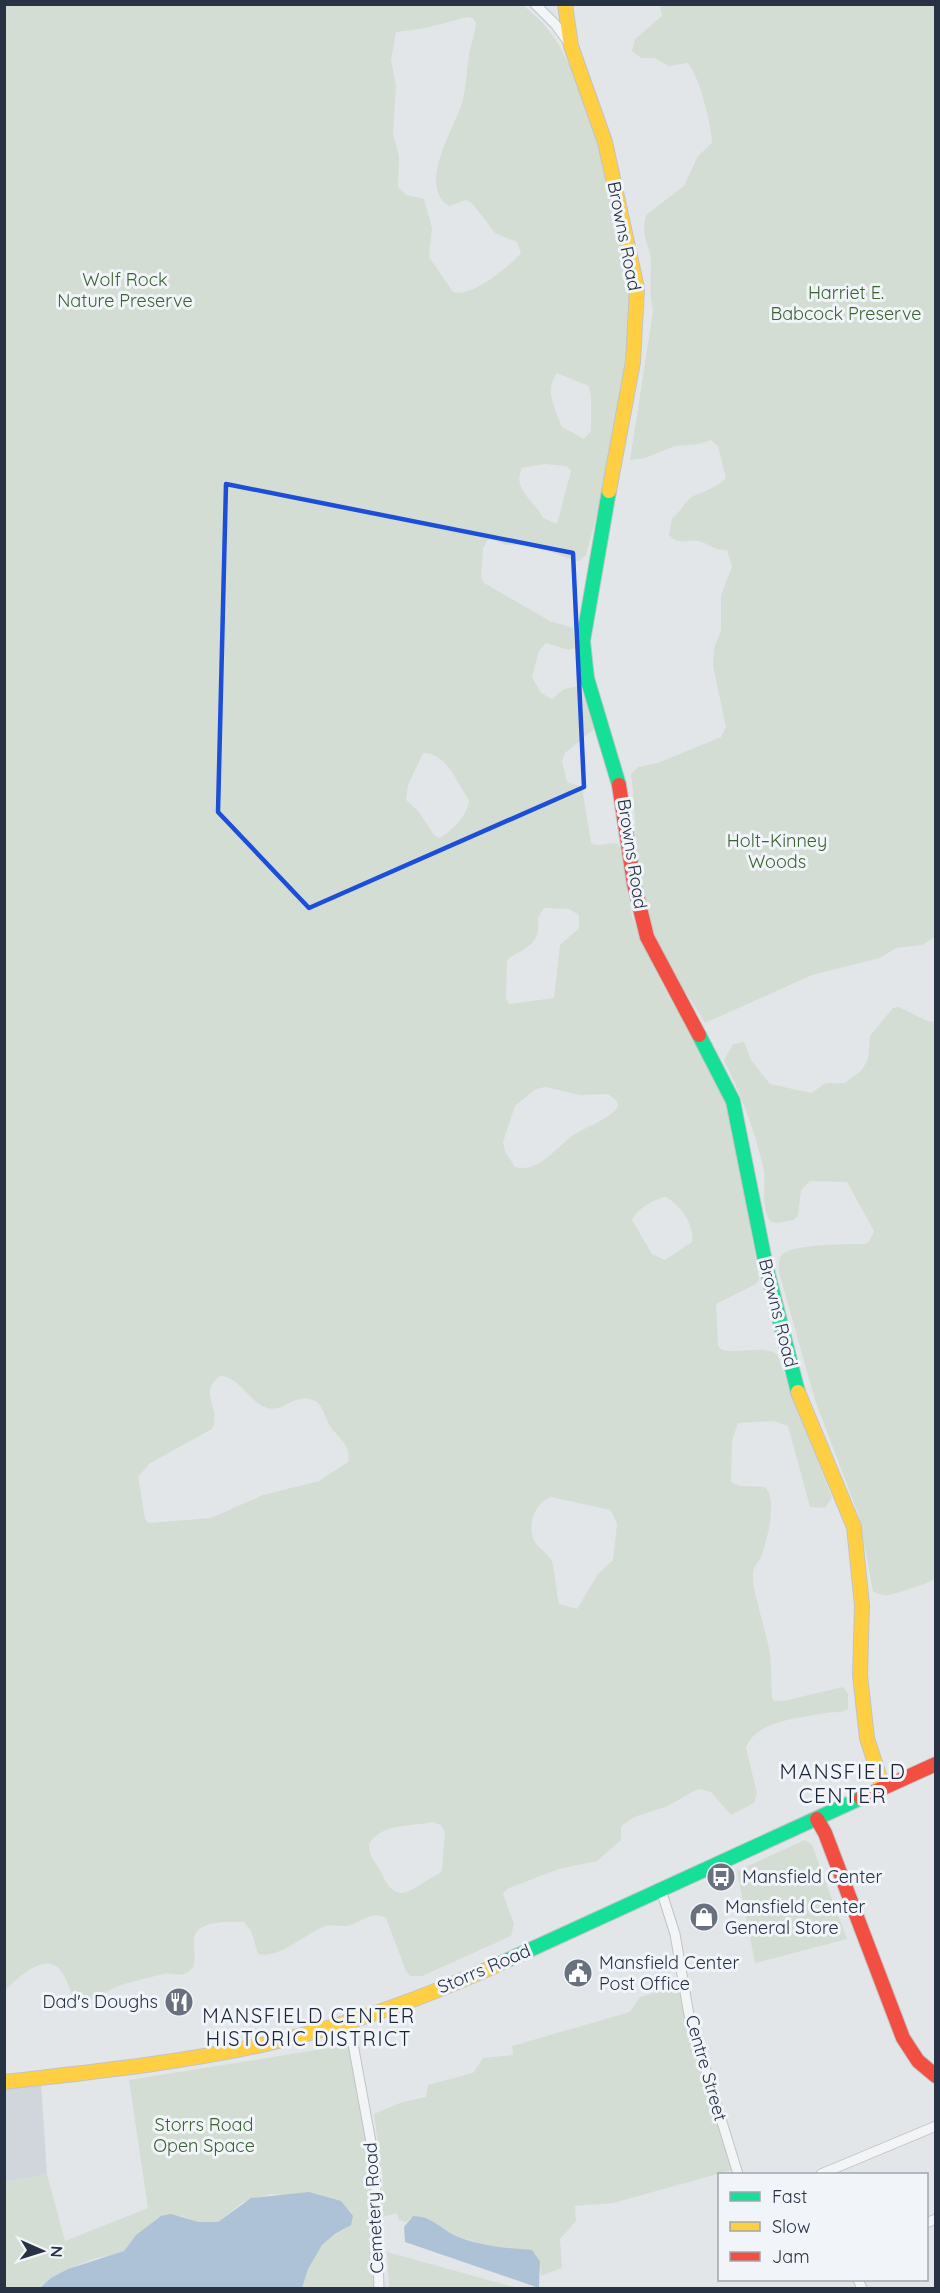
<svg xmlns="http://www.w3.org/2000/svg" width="940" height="2293" viewBox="0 0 940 2293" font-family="Quicksand,sans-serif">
  <rect width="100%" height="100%" fill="#e3e6e9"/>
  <path fill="#d1d5dc" d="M41 2083 47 2174 5 2182V2089Z"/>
  <path fill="#d3ddd3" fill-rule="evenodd" d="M4 5H523L543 23 558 43 577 80 595 128 632 278 629 350 610 466 586 555 579 561 573 560 531 545H506L489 538 483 548 481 577 484 583 550 621 573 628 575 648 569 650 546 643 539 651 532 677 541 693 552 699 564 689 579 686 594 719V729L565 753 562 762 567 782 582 787 591 843C601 848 608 841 618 844L622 855 632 917 639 934 663 986 700 1049 731 1112 759 1279 756 1284 716 1304 718 1346 722 1350C739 1354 763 1345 777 1354L832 1498 825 1508 810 1507 788 1426 774 1421 738 1423 732 1441 731 1482 740 1486 765 1487C778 1500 767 1541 761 1557 758 1562 753 1567 753 1573 751 1589 768 1635 770 1655 772 1669 771 1683 772 1697L774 1701H783L843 1687 848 1694V1709C842 1714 834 1711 826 1713 800 1718 756 1720 746 1748L757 1793 754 1803 731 1815 711 1792 700 1789C689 1792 680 1800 669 1805 653 1813 634 1813 621 1827V1840L597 1861 559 1869 507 1889 503 1894 514 1924 511 1936 422 1976H410L406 1971 386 1918C372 1911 364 1920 351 1925 342 1928 331 1923 323 1927 303 1935 280 1959 258 1954L251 1931 244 1922C160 1918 213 1960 186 1973 179 1977 171 1972 163 1974 149 1978 127 1982 114 1988 103 1993 93 2001 81 2004L75 2002C70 1992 68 1980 61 1971 46 1950 18 1978 5 1990ZM467 17 473 18 476 23C475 34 471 44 469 55 467 70 466 85 463 100 456 126 416 185 449 206L466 200 472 203 495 233 517 242 521 253C509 267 471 298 453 292L429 257 432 228 424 199 406 195 398 187 399 157 393 133 396 86 391 60 396 32 426 28ZM557 373 589 386 591 396V431L584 439 562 427C555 409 544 390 557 373ZM545 464 567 466 571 471 557 524 543 518C536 501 511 490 522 468ZM423 753C448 753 456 783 469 800 469 813 451 833 439 838L434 835 419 812 406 800 408 785ZM544 908 569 909 579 915V928L560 945 554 998 509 1004 506 999 507 960C525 947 541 946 538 918ZM545 1087 580 1095 608 1094 617 1101 618 1107C610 1118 587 1127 575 1134 558 1145 539 1174 515 1167L505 1151 503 1142 515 1106 536 1089ZM666 1197C680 1205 695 1225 692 1242L665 1260 652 1254 632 1220C636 1210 655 1198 666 1197ZM220 1376C239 1376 250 1403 267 1408 285 1413 295 1390 317 1402 323 1408 325 1416 329 1424 336 1437 352 1444 348 1462L319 1481 263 1495 211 1518 149 1523 145 1519 138 1477 150 1463 212 1429C222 1406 197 1394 220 1376ZM551 1497 611 1510 617 1524 613 1560 598 1574 577 1609 559 1604C556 1591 556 1576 552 1562 549 1553 538 1549 534 1540 527 1525 535 1502 551 1497ZM432 1822 441 1825 445 1833 442 1871C437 1876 431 1877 426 1881 404 1896 394 1900 382 1874 376 1862 369 1857 369 1844 381 1823 410 1827 432 1822Z
    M660 5H935V937L922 945 896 948 880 958 812 975 705 1023C686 991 663 962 650 926 632 879 638 824 631 774L638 767 658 763 721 737 726 727 713 666 714 648 721 631V595L732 567 727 550C714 551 709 543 698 541 686 540 678 545 669 535L672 518C679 513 682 507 688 500 696 492 714 491 726 478L718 446 711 440 699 444 675 446 645 458 630 460 653 311C649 293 651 280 651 263 651 244 640 241 646 215L684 186 698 156 712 143C712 126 699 76 688 63L669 66 654 58H641L632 51 635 39 662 16Z
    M899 1007 927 1021 935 1022 936 1578C930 1583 896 1594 888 1595 883 1596 877 1593 873 1592L859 1516 815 1400 779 1272C779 1265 778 1258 783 1254 794 1244 848 1244 864 1244L869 1242 874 1231 847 1182 810 1181 801 1190 798 1215 794 1220 776 1223 770 1221C760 1206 767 1183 763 1166 754 1129 741 1094 724 1060L733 1044 744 1042 751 1060 770 1084 811 1093 826 1083H845L862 1070 868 1059 870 1036 893 1008Z
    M805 1840 812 1845 847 1939 755 1963 737 1871Z
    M671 1988 681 1992 686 2021 732 2170 613 2203 575 2206 576 2221 560 2239 562 2268 541 2276 540 2261 535 2253C508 2249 480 2246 455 2235 439 2228 432 2216 413 2216L406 2222 399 2220 397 2213 382 2217 383 2180 374 2114 400 2103 426 2097 428 2085 473 2073 483 2058 513 2055 512 2046 630 2012 640 1997Z
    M348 2045 374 2179 372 2233 375 2288H302C307 2264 320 2240 344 2230L341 2201 271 2194 243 2202 218 2222H199L181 2216 136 2235 124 2251 115 2255 96 2258 73 2267 99 2288H5V2182L47 2174 65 2241 148 2208 129 2080Z
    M387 2252 517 2288H389Z"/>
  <path fill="#aec2d7" d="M309 2192 341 2201 353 2216 351 2225 335 2234 322 2245 308 2269 302 2288H40L51 2278 68 2269 124 2251 136 2235 161 2216 171 2214 199 2222H218L251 2198Z
    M413 2216C431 2216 439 2227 454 2235 478 2246 505 2248 532 2250L540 2261 539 2288 405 2242 404 2227Z"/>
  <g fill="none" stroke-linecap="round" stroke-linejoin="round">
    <g stroke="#c1c4c7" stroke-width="11">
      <path id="street" d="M535 4 555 24 569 43
        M661 1890 675 1934 689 2015 738 2174
        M349 2022 375 2164 379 2288
        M821 2174 936 2126
        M926 2223 936 2219
        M858 2280 862 2288"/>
    </g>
    <g stroke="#c1c4c7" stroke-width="16">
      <path id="fast" d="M609 491 583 641 587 678 619 785
        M699 1035 733 1101 766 1266 798 1392
        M499 1964 861 1798"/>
    </g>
    <g stroke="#c1c4c7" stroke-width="16">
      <path id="slow" d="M565 4 571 46 605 142 637 288 633 362 609 491
        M798 1392 854 1527 862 1605 860 1675 867 1738 883 1788
        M4 2082C91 2072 180 2063 266 2044 346 2026 424 1998 499 1964"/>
    </g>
    <g stroke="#c1c4c7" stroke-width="16">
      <path id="jam" d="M619 785 634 884 647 937 699 1035
        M861 1798 936 1764
        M817 1819 825 1833 903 2038 918 2061 936 2076"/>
    </g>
    <use href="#street" stroke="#f3f4f5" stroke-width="9"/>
    <use href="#fast" stroke="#16e098" stroke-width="14"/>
    <use href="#slow" stroke="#ffcf43" stroke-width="14"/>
    <use href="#jam" stroke="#f24e42" stroke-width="14"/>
  </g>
  <path fill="none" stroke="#1d4ed8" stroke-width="4.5" stroke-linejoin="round" d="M226 484 573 553 584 787 309 908 218 812Z"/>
  <defs>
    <g id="bus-disc" transform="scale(1.5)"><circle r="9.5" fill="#69717e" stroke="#f1f4f8"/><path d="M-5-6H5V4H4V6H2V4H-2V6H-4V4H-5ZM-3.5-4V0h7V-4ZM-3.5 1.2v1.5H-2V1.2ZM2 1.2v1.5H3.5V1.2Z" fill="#fff"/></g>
    <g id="shop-disc" transform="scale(1.5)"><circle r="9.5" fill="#69717e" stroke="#f1f4f8"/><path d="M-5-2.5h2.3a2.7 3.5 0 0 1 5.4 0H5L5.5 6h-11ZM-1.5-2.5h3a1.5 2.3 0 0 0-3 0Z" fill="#fff"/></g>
    <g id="civic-disc" transform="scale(1.5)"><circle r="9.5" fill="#69717e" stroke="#f1f4f8"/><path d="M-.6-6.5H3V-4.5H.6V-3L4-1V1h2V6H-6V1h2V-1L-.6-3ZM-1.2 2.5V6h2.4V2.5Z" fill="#fff"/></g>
    <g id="restaurant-disc" transform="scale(1.5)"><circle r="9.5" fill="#69717e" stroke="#f1f4f8"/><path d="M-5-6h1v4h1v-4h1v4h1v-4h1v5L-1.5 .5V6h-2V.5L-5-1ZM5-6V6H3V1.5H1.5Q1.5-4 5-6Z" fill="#fff"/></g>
  </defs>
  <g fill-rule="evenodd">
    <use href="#bus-disc" x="721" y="1877"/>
    <use href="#shop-disc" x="704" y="1917"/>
    <use href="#civic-disc" x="578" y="1973"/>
    <use href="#restaurant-disc" x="179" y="2002"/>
  </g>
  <g text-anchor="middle" stroke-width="6" stroke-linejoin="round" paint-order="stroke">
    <g font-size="18" fill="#273245" stroke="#f1f4f8">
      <text transform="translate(624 236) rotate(79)" y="6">Browns Road</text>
      <text transform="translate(632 854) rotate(81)" y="6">Browns Road</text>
      <text transform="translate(778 1313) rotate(76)" y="6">Browns Road</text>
      <text transform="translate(484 1969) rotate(-23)" y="6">Storrs Road</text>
      <text transform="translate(706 2068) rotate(74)" y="6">Centre Street</text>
      <text transform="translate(374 2208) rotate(-93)" y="6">Cemetery Road</text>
    </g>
    <g font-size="18" fill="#3c6233" stroke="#f1f4f8">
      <text x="125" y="286">Wolf Rock<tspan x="125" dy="21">Nature Preserve</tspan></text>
      <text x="846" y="299">Harriet E.<tspan x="846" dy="21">Babcock Preserve</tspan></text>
      <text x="777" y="847">Holt–Kinney<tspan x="777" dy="21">Woods</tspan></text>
      <text x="204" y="2131">Storrs Road<tspan x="204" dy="21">Open Space</tspan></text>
    </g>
    <g font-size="18" fill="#273245" stroke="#f1f4f8" text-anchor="start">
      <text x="742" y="1883">Mansfield Center</text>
      <text x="725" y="1913">Mansfield Center<tspan x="725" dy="21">General Store</tspan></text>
      <text x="599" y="1969">Mansfield Center<tspan x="599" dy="21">Post Office</tspan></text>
      <text x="158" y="2008" text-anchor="end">Dad's Doughs</text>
    </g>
    <g font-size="20" letter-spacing="1.5" fill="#192336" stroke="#f1f4f8">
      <text x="309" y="2023">MANSFIELD CENTER<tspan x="309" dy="23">HISTORIC DISTRICT</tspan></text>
    </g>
    <g font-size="21" letter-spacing="1.5" fill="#192336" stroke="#f1f4f8">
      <text x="843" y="1779">MANSFIELD<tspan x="843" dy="24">CENTER</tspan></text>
    </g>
  </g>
  <rect width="940" height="2293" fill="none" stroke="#273245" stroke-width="12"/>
  <rect x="718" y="2173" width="210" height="108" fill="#f1f4f8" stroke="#a0a6b0" stroke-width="1.5"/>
  <rect x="730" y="2192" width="30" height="9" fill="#16e098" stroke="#a0a6b0" stroke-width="1.5"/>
  <text x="772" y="2203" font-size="18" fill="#273245">Fast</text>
  <rect x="730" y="2222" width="30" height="9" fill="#ffcf43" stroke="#a0a6b0" stroke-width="1.5"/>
  <text x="772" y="2233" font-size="18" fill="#273245">Slow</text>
  <rect x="730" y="2252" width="30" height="9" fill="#f24e42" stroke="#a0a6b0" stroke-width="1.5"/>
  <text x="772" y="2263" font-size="18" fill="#273245">Jam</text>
  <g transform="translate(42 2251) rotate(93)" stroke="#f1f4f8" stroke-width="4.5" paint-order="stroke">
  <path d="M0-4.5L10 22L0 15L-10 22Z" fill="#273245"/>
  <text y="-9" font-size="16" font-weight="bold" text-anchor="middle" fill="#273245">N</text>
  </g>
</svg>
